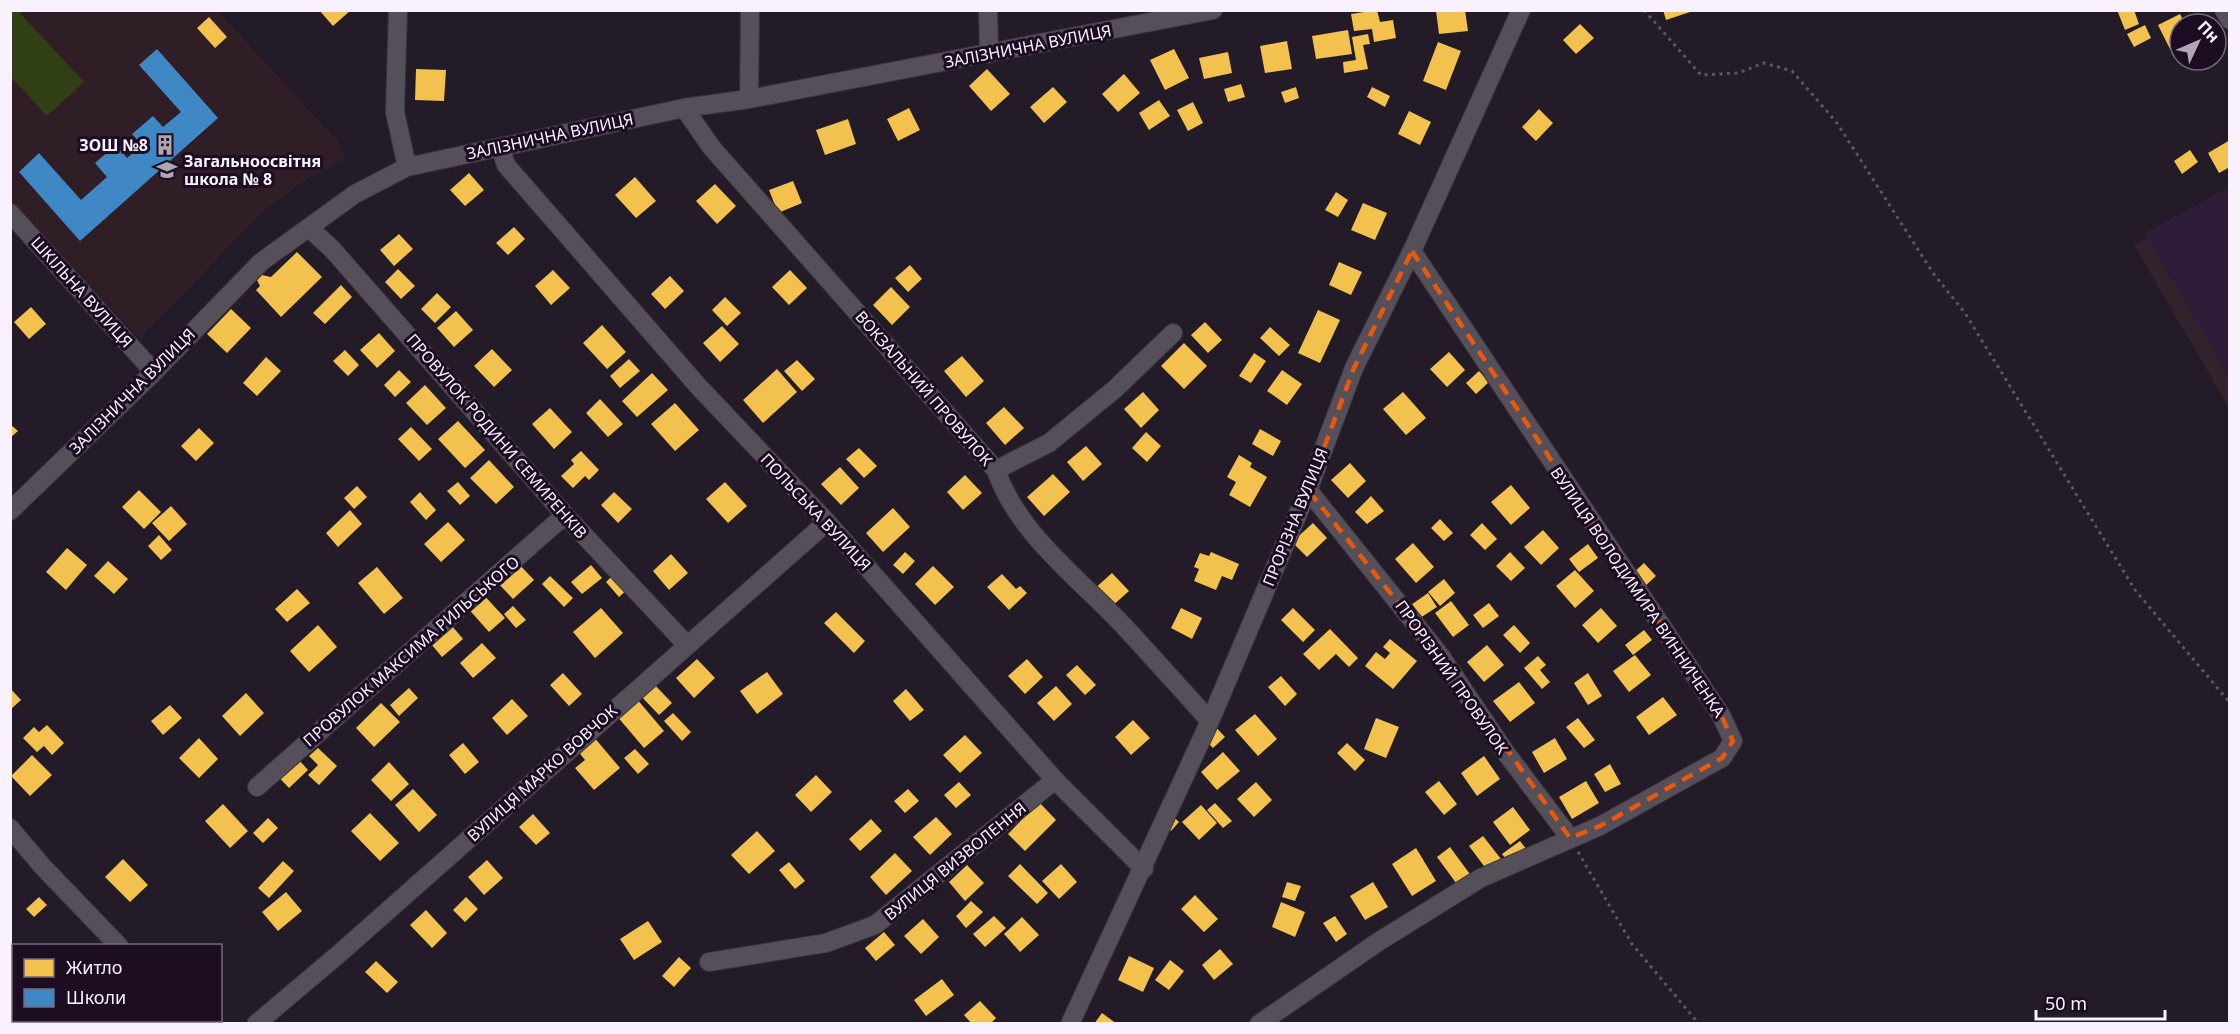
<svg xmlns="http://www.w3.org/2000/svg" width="2240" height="1034" viewBox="0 0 2240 1034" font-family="'Noto Sans',sans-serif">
  <rect width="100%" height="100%" fill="#241b28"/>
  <path fill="#32222c" d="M2229 195V408L2134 245Z"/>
  <path fill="#2e1d38" d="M2229 187V378L2145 233Z"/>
  <path fill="#2f1e25" d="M11 11H218L338 141 345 159 304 181 266 209 140 338 11 204Z"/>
  <path fill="#304014" d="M11 10 18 11 84 82 47 116 11 77Z"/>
  <path fill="#f2c14e" d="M319 10H351L333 26Z
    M1377 10 1380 22 1393 20 1396 38 1374 42 1372 29 1354 31 1351 14Z
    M1465 10 1468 31 1439 34 1436 11Z
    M1663 10H1693V11L1666 20Z
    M2117 10H2134L2139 24 2125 30Z
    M2180 14 2185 24H2180V43L2170 49 2158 25Z
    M209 17 227 37 215 48 197 28Z
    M1580 24 1594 38 1576 54 1563 40Z
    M2145 25 2151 38 2134 47 2127 34Z
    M1348 30 1352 54 1316 59 1312 36Z
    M1368 34 1370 44 1363 45 1368 69 1344 73 1343 62 1356 60 1352 37Z
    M1287 41 1292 69 1265 73 1260 46Z
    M1438 42 1461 51 1446 90 1423 81Z
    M1174 49 1189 78 1165 90 1150 60Z
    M1228 52 1232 73 1204 79 1199 58Z
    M416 69 446 70 444 101 415 100Z
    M987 69 1010 94 991 111 969 86Z
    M1124 74 1140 93 1118 112 1102 94Z
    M1241 84 1245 97 1228 102 1224 89Z
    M1053 87 1067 102 1044 123 1030 107Z
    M1296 87 1299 98 1285 103 1281 92Z
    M1372 87 1390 96 1385 107 1367 97Z
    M1159 100 1170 116 1149 130 1139 113Z
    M1193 102 1203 123 1188 131 1177 110Z
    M909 108 920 130 898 141 887 119Z
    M1539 109 1553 123 1536 141 1522 127Z
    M1409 111 1431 122 1420 145 1398 134Z
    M848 119 856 144 825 155 816 130Z
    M2230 140V167L2219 173 2208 153Z
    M2190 150 2198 162 2182 174 2174 161Z
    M469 173 484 190 465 206 450 190Z
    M635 177 656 201 636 218 615 195Z
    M793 181 802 203 778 213 769 190Z
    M715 184 736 206 717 224 696 201Z
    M1336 192 1348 200 1338 217 1325 210Z
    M1363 203 1387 213 1375 240 1351 230Z
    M514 227 525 239 508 255 496 243Z
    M399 234 413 249 394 266 380 250Z
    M297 252 322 277 281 317 256 290 260 286 257 280 262 275 271 277Z
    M1339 262 1362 272 1351 295 1329 285Z
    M910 265 922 279 908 292 895 278Z
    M398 269 415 286 401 299 385 282Z
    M553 270 570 288 551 305 535 286Z
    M790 270 807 288 789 305 772 287Z
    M670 276 684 291 665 309 651 294Z
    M341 285 352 297 325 324 313 313Z
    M891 287 910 307 892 325 873 305Z
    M437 293 451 307 435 323 421 309Z
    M725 297 741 313 727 326 712 310Z
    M31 307 46 324 29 339 14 322Z
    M231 309 251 328 227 353 207 334Z
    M1318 310 1340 320 1320 363 1298 353Z
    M456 311 473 330 454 347 437 328Z
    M1205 322 1222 340 1208 353 1191 335Z
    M602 325 626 352 607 369 583 343Z
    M722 326 739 344 720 362 703 343Z
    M1270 327 1290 345 1279 356 1260 338Z
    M379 333 395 351 377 368 360 350Z
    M1184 343 1207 366 1184 389 1161 366Z
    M492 349 512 370 494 387 474 366Z
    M345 350 359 365 348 376 333 361Z
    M1449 352 1465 370 1447 387 1430 369Z
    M1254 353 1266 361 1251 383 1239 376Z
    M962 356 984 381 966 397 944 371Z
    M266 357 281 371 257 396 243 383Z
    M629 359 640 371 620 388 610 376Z
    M797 360 815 379 802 391 784 371Z
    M777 369 797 392 763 423 743 400Z
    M399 370 411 382 395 397 384 385Z
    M1282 370 1302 384 1287 405 1267 391Z
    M1479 371 1489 382 1476 394 1466 383Z
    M652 373 668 390 637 417 622 401Z
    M425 385 446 408 427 425 406 403Z
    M1143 392 1159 410 1141 428 1124 409Z
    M1403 392 1426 418 1406 435 1383 409Z
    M600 399 623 424 608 437 586 413Z
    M675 403 699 430 675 451 651 424Z
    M1004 407 1024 428 1005 445 986 423Z
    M550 408 572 432 554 449 532 424Z
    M458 421 485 450 465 468 438 439Z
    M10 424 18 431 10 438Z
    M411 427 432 449 419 461 398 439Z
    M199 428 214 443 196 461 181 446Z
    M1260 429 1281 441 1273 456 1252 444Z
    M1146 432 1161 446 1147 462 1132 448Z
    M1086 446 1102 464 1083 481 1067 462Z
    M859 448 877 466 864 478 846 459Z
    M581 451 599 470 589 480 585 476 573 488 561 476 574 464 571 460Z
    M1239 455 1252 463 1250 467 1267 477 1250 507 1229 495 1236 482 1227 477Z
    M489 460 514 487 496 504 470 478Z
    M1350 463 1366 481 1348 498 1331 480Z
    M840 467 859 488 841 505 821 484Z
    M1053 474 1070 492 1044 516 1027 497Z
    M965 475 982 493 963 510 947 492Z
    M458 482 470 496 460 505 447 491Z
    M725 482 747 506 728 523 706 499Z
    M1511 485 1530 508 1511 525 1491 502Z
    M357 486 367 497 354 509 344 498Z
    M139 490 161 512 144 529 122 507Z
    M420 492 436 510 426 520 410 502Z
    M614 492 632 509 618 523 601 505Z
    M1371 496 1384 511 1367 524 1355 512Z
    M171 506 187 524 169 541 152 523Z
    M893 508 910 527 883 552 866 533Z
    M350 510 362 524 338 547 326 533Z
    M1440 519 1453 533 1444 541 1431 528Z
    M448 522 465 540 441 562 424 544Z
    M1313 523 1327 538 1307 557 1292 542Z
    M1482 523 1497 539 1485 550 1470 535Z
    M1543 530 1559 548 1541 565 1524 547Z
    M159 535 172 550 161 560 148 546Z
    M1413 543 1434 567 1416 583 1395 559Z
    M1588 544 1598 558 1579 572 1569 559Z
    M67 548 87 565 66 590 46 572Z
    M905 552 915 561 903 574 893 565Z
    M1211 552 1239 564 1232 580 1222 576 1216 590 1194 581 1199 569 1194 567 1200 553 1209 556Z
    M1510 552 1525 568 1511 581 1496 566Z
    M671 554 688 573 669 590 653 571Z
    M515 560 534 580 513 599 494 579Z
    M108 561 128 579 114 594 94 576Z
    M1644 563 1656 576 1642 589 1630 576Z
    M591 565 602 578 582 594 571 582Z
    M933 566 954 587 935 605 915 584Z
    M377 567 403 598 384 614 358 583Z
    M1575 570 1594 591 1575 608 1556 586Z
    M615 573 629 588 619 597 606 582Z
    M1112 573 1129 591 1110 608 1093 590Z
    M1002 574 1016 589 1020 586 1027 593 1009 610 987 587Z
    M550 576 573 598 564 607 542 584Z
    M1444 579 1455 593 1440 606 1428 592Z
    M297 589 310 603 287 622 275 609Z
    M480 591 505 618 489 632 465 605Z
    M1428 593 1437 607 1420 618 1411 605Z
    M1451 601 1469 625 1453 637 1435 613Z
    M1489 603 1499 616 1483 628 1473 615Z
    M513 606 526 620 516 628 504 614Z
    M601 608 623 633 595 658 573 632Z
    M1181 608 1202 618 1192 639 1171 628Z
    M1293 608 1315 630 1303 642 1281 620Z
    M1601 608 1617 626 1598 643 1582 625Z
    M836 612 865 641 854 653 824 623Z
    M447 620 463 639 442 657 426 638Z
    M318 625 337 647 309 672 290 651Z
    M1514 625 1530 643 1520 653 1503 635Z
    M1330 629 1358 658 1349 667 1336 654 1319 670 1303 654Z
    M1644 630 1652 640 1633 655 1625 645Z
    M1390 639 1417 661 1393 689 1365 666 1376 652 1385 659 1390 653 1383 647Z
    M482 643 496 658 473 678 460 663Z
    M1487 645 1504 665 1484 682 1467 662Z
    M1635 655 1651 675 1629 692 1613 671Z
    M1538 656 1546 665 1540 670 1550 682 1542 689 1524 668Z
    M697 659 715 678 694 698 676 678Z
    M1027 659 1043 677 1025 694 1008 676Z
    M1077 665 1096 685 1085 695 1066 675Z
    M767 672 783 694 757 714 740 691Z
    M563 673 582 694 569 706 550 685Z
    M1588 673 1602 696 1588 705 1574 683Z
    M1281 676 1297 694 1285 706 1268 687Z
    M651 681 672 703 659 715 638 693Z
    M1519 682 1535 703 1510 722 1493 701Z
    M1056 686 1072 704 1054 721 1037 703Z
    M10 688 21 700 10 710Z
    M409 688 418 698 399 716 390 705Z
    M906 689 924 710 910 721 893 701Z
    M246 693 264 713 240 736 222 716Z
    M1663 697 1677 715 1649 735 1636 717Z
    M636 698 664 731 644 748 616 715Z
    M512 699 528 716 507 735 492 718Z
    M381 703 400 722 374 747 356 728Z
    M170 705 182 718 163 735 151 721Z
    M673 713 691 732 682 741 664 721Z
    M1255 714 1277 739 1258 756 1235 730Z
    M1376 718 1399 727 1386 758 1364 749Z
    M1578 718 1595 740 1584 748 1566 727Z
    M1133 720 1150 738 1131 755 1115 737Z
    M1210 721 1225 737 1213 748 1198 732Z
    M47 725 64 743 52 755 44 746 37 752 23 738 34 727 39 732Z
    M965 735 982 753 960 773 943 755Z
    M593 736 620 768 594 790 575 768 585 760 577 750Z
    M199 738 218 759 199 778 179 758Z
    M1555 738 1567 759 1544 773 1532 752Z
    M463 743 479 762 465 774 449 755Z
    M1347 743 1365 760 1355 771 1337 753Z
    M318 748 337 766 319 785 308 775 318 765 309 756Z
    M635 749 649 764 638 774 624 758Z
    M290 750 308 770 289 788 270 768Z
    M1223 752 1240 771 1217 790 1201 772Z
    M32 755 52 775 30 796 11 776Z
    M1484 756 1500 779 1477 796 1461 773Z
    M389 762 409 784 391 801 371 780Z
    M1610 764 1621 784 1605 792 1594 774Z
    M816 775 832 792 811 812 795 795Z
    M1439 781 1457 804 1444 815 1425 792Z
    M1586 781 1599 803 1572 819 1559 797Z
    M959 782 971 795 956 808 944 795Z
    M1256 782 1272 800 1254 817 1237 799Z
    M413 789 437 815 419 832 395 805Z
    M908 789 919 801 905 813 894 801Z
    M1039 802 1056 820 1025 851 1008 834Z
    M1215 803 1232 821 1223 828 1207 810Z
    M223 804 248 831 230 848 205 821Z
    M1201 805 1217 823 1199 840 1182 822Z
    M1513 807 1530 830 1510 845 1493 822Z
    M1165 809 1179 822 1171 831 1157 818Z
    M370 813 399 843 380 861 351 831Z
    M533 814 550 833 536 845 519 827Z
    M936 817 952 834 930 855 913 837Z
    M268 818 278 828 263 843 253 833Z
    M871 819 882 831 860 851 849 839Z
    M757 831 775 851 749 874 731 855Z
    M1483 836 1501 859 1487 870 1469 846Z
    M1520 841 1527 850 1509 863 1502 854Z
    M1450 847 1472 877 1459 887 1437 857Z
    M1416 848 1436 881 1412 896 1392 864Z
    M895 853 912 871 886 895 870 877Z
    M123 859 148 885 130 902 105 877Z
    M487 860 503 878 484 895 468 877Z
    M283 861 294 871 269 898 258 888Z
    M789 862 805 881 795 889 779 870Z
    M1020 864 1048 893 1037 904 1008 876Z
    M1061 864 1077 882 1059 899 1042 881Z
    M967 865 984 883 965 901 949 882Z
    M1287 882 1301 886 1295 901 1282 897Z
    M1373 882 1388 907 1365 920 1350 896Z
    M286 892 302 911 278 931 262 912Z
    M1195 895 1218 919 1204 932 1181 909Z
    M39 897 47 905 34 917 26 909Z
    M466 897 478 909 465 922 453 910Z
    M971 901 983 912 966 928 956 916Z
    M1281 902 1305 912 1295 937 1272 927Z
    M426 910 447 933 432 948 410 925Z
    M994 916 1006 928 985 947 973 934Z
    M1335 916 1347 934 1336 942 1323 923Z
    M1022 917 1039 935 1020 952 1004 934Z
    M923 919 939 937 921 954 904 936Z
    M648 921 662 942 634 960 620 939Z
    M884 932 895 945 876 961 865 948Z
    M1220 949 1233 964 1214 980 1202 965Z
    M1129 956 1154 968 1143 992 1118 980Z
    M679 957 691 968 674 987 662 976Z
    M1170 960 1184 971 1169 990 1155 980Z
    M376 961 398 982 387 993 365 972Z
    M942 979 954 995 926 1016 914 1000Z
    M980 1001 996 1018 990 1024H972L964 1015Z
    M1102 1013 1117 1024H1094Z"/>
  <path fill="#3f88c5" d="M157 49 218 118 80 241 19 172 39 153 81 200 107 177 95 163 116 145 127 158 142 145 132 134 153 116 163 127 181 112 139 65Z"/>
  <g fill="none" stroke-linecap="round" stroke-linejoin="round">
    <g stroke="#3b353e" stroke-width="20">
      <path id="minor" d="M398 10 395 112 407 167
        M988 10 989 54
        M2224 10 2230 20
        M749 99 750 10
        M684 108 712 148 996 470C1017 532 1076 576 1120 622 1150 654 1180 688 1210 721
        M500 147 506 165 698 386 827 522 1055 780 1144 869
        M10 213 154 372
        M309 228 332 249 565 515 686 644
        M996 470 1049 443 1115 389 1173 333
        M1308 490 1440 655 1506 753 1570 838
        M10 511 154 372 261 262 355 194 407 167 684 108 749 99 1213 10
        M257 787 565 515
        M10 828 43 867 119 946
        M709 962 826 943 875 925 1055 780
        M196 1020 199 1024
        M256 1024 340 953 827 522
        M1070 1024 1210 721 1308 490 1354 368 1412 251 1521 10
        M1259 1024 1378 942 1481 878 1600 826 1722 758 1733 741 1721 715 1412 251"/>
    </g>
    <path stroke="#5c565f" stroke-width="3" stroke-dasharray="3 4.5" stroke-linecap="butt" d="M1644 10 1701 75 1738 73 1764 63 1792 71 1837 123 1933 273 1965 313 2135 590 2230 703
      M1578 852 1632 944 1699 1024"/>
    <use href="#minor" stroke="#554f59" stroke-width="18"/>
  </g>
  <path fill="none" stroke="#e8590c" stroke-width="4.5" stroke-dasharray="12 8" stroke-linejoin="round" d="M1412 251 1721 715 1733 741 1722 758 1600 826 1570 838 1440 655 1308 490 1354 368Z"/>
  <defs>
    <g id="building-bare" transform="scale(1.62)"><path d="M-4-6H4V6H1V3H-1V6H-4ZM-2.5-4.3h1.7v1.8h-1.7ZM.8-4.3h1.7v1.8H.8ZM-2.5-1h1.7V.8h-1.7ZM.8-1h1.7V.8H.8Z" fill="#aea7b3" stroke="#1c0d23" stroke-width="2.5" paint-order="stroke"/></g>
    <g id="school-bare" transform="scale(1.62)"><path d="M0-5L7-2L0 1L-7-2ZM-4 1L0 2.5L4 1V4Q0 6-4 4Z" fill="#aea7b3" stroke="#1c0d23" stroke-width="2.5" paint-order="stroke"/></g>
  </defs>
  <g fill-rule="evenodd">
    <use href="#building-bare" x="165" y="145"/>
    <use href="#school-bare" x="167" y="170"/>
  </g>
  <g text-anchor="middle" stroke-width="6" stroke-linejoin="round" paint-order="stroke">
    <g font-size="16" fill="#f9f2fe" stroke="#1c0d23">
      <text transform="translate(1028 46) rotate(-11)" y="6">ЗАЛІЗНИЧНА ВУЛИЦЯ</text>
      <text transform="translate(550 136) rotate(-12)" y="6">ЗАЛІЗНИЧНА ВУЛИЦЯ</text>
      <text transform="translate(82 292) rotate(48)" y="6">ШКІЛЬНА ВУЛИЦЯ</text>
      <text transform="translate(924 388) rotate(49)" y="6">ВОКЗАЛЬНИЙ ПРОВУЛОК</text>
      <text transform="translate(132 391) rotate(-45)" y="6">ЗАЛІЗНИЧНА ВУЛИЦЯ</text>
      <text transform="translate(497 436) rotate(49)" y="6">ПРОВУЛОК РОДИНИ СЕМИРЕНКІВ</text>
      <text transform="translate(816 512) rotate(47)" y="6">ПОЛЬСЬКА ВУЛИЦЯ</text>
      <text transform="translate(1295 517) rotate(-68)" y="6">ПРОРІЗНА ВУЛИЦЯ</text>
      <text transform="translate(1638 592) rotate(56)" y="6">ВУЛИЦЯ ВОЛОДИМИРА ВИННИЧЕНКА</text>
      <text transform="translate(411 651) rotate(-41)" y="6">ПРОВУЛОК МАКСИМА РИЛЬСЬКОГО</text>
      <text transform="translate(1452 677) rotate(55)" y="6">ПРОРІЗНИЙ ПРОВУЛОК</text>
      <text transform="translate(542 773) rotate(-42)" y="6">ВУЛИЦЯ МАРКО ВОВЧОК</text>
      <text transform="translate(955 861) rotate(-39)" y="6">ВУЛИЦЯ ВИЗВОЛЕННЯ</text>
    </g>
    <g font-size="16" font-weight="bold" fill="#f9f2fe" stroke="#1c0d23" text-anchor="end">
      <text x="148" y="151">ЗОШ №8</text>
      <text x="184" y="167" text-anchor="start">Загальноосвітня<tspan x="184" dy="18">школа № 8</tspan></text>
    </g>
  </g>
  <rect width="2240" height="1034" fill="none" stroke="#f9f2fe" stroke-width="24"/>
  <rect x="12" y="944" width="210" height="78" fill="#1c0d23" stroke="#74697b" stroke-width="1.5"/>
  <rect x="24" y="959" width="30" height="18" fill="#f2c14e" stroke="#74697b" stroke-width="1.5"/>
  <text x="66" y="974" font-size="18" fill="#f9f2fe">Житло</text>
  <rect x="24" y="989" width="30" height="18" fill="#3f88c5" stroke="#74697b" stroke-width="1.5"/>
  <text x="66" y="1004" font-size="18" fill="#f9f2fe">Школи</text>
  <g transform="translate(2198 42) rotate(46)"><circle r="28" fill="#1c0d23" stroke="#74697b" stroke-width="1.5"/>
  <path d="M0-4.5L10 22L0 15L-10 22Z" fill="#aea7b3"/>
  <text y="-9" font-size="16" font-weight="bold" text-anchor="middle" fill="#f9f2fe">Пн</text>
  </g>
  <path d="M2036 1010v9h129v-9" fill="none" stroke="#f9f2fe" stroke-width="3"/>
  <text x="2045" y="1010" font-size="18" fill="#f9f2fe" stroke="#1c0d23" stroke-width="4.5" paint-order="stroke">50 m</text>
</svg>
